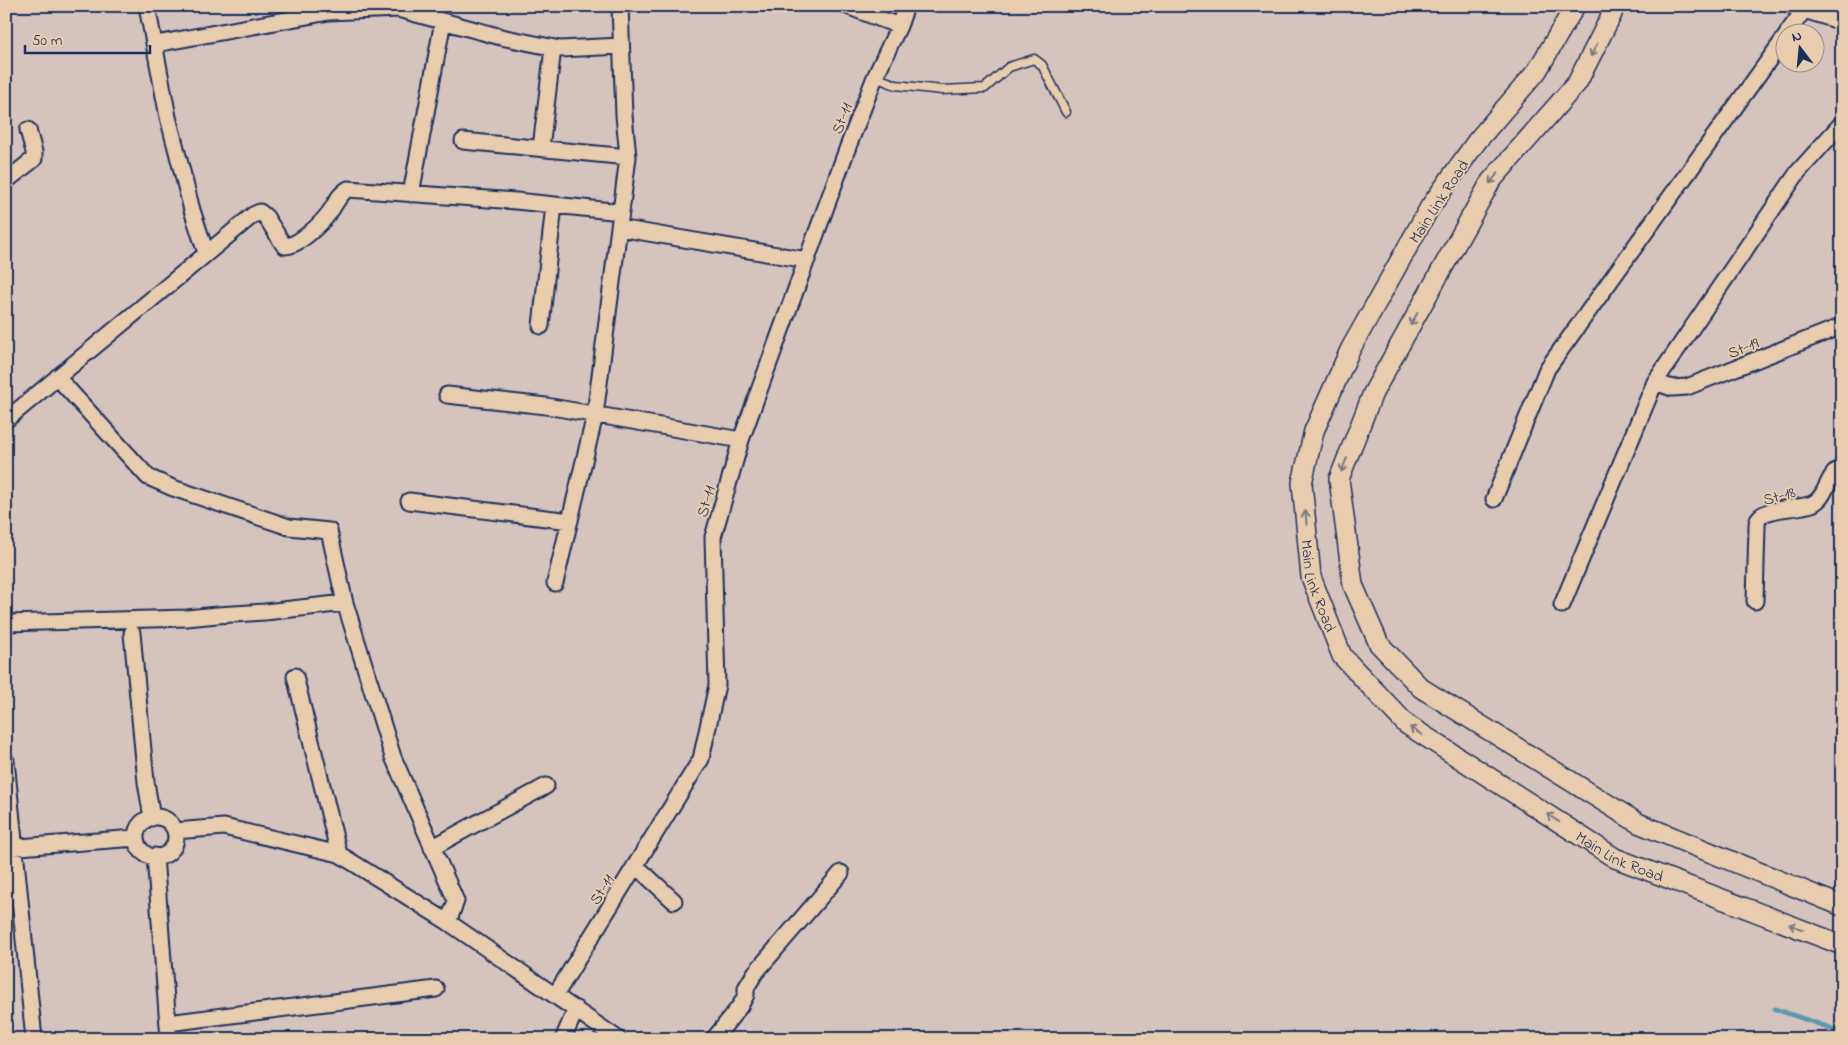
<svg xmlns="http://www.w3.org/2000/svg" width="1848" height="1045" viewBox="0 0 1848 1045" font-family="'Indie Flower',sans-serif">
  <rect width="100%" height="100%" fill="#d5c4be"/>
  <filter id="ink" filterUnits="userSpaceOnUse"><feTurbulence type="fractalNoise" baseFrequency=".02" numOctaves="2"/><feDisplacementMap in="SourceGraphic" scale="10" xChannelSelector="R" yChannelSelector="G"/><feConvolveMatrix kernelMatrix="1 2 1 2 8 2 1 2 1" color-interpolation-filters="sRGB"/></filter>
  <g filter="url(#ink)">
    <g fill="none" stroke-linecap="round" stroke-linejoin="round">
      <path stroke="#5f97b0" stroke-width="5" d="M1775 1009 1842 1032"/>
      <g stroke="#1b2f5e" stroke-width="11">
        <path id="service" d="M875 77 896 85 942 90 985 88 1009 67 1034 59 1042 65 1066 112"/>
      </g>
      <g stroke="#1b2f5e" stroke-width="19">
        <path id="minor" d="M147 6 168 117 192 210 206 253
          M847 6 899 26
          M1792 6 1842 22
          M1788 32 1804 10
          M156 44 329 12 398 9 501 37 560 49 621 46
          M463 141 628 157
          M541 148 553 48
          M6 181 34 159V152L28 130
          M411 194 443 21
          M619 228 807 260
          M541 326 554 205
          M57 377 148 477 173 488 289 527 329 531 345 603 393 757 456 901 448 922
          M1655 382 1672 388 1687 387 1842 326
          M447 395 546 406 741 440
          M6 420 253 215 260 212 266 217 283 244 285 246C298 246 321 224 329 213 335 205 339 194 348 189L516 201 621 212
          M1494 499 1547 369 1786 36
          M409 501 570 521
          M555 583 595 415 628 157 624 115 620 6
          M1755 601 1757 526C1757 523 1757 520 1759 518 1767 507 1799 509 1812 504 1828 497 1826 474 1842 468
          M1562 605 1655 382 1798 172 1842 123
          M6 623 187 618 217 615 265 612 345 603
          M132 633 146 782 152 818
          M295 676 339 854
          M6 761 34 1039
          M136 837a20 20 0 1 1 40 0a20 20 0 1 1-40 0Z
          M175 831 224 827 339 854 448 922 618 1039
          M6 848 136 838
          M432 848C470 826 508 807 546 786
          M155 856 169 1039
          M636 866 674 901
          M556 994 701 759 717 685 713 537 741 440 846 152 875 77 899 26 906 6
          M168 1023 436 989
          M563 1039 576 1009
          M714 1039 740 1006 746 995V988L755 973 841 873"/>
      </g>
      <g stroke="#1b2f5e" stroke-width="22">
        <g id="tertiary">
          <path id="s1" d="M1575 6 1537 71 1477 141 1430 207 1350 350 1314 431 1302 483 1311 577 1342 656 1406 724 1615 858 1842 945"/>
          <path d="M1614 6 1612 14 1577 83 1491 181 1373 393 1339 479 1353 585 1379 644 1421 688 1638 823 1842 906"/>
        </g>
      </g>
      <use href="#service" stroke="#e7ccae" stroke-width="8"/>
      <use href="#minor" stroke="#e7ccae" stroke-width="15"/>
      <use href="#tertiary" stroke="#e7ccae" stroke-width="19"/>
    </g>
    <defs><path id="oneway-shaft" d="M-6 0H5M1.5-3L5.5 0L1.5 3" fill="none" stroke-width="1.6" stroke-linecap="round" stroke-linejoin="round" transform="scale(1.25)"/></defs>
    <g stroke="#777682">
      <use href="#oneway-shaft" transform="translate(1594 50) rotate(117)"/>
      <use href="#oneway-shaft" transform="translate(1494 178) rotate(129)"/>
      <use href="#oneway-shaft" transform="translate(1414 319) rotate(119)"/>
      <use href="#oneway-shaft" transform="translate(1344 465) rotate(112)"/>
      <use href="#oneway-shaft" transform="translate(1306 518) rotate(-95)"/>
      <use href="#oneway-shaft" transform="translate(1416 731) rotate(-147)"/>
      <use href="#oneway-shaft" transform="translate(1553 818) rotate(-147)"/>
      <use href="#oneway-shaft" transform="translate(1796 927) rotate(-159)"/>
    </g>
  </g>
  <g text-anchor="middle" stroke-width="4" stroke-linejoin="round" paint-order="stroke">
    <g font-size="16" fill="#1b2f5e" stroke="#e7ccae">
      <text transform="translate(841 118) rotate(-69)" y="6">St-11</text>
      <text transform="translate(1438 201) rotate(-57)" y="6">Main Link Road</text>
      <text transform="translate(1743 347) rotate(-22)" y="6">St-19</text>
      <text transform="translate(1779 495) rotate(-15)" y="6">St-18</text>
      <text transform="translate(705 501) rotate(-74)" y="6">St-11</text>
      <text dy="6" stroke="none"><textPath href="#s1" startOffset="659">Main Link Road</textPath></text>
      <text dy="6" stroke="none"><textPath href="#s1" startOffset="1079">Main Link Road</textPath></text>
      <text transform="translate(601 889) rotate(-58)" y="6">St-11</text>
    </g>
  </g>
  <rect width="1848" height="1045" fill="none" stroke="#e7ccae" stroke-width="25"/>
  <rect x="12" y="12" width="1823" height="1020" fill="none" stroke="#1b2f5e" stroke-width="2" filter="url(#ink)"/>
  <g transform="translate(1800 48) rotate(344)"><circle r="24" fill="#e7ccae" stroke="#958d8e"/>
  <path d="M0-4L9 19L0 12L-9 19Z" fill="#1b2f5e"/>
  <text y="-8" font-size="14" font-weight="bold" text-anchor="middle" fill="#1b2f5e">N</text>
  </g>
  <path d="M25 45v8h125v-8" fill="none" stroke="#1b2f5e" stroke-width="2.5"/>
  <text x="32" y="45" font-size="15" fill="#1b2f5e" stroke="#e7ccae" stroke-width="4" paint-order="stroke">50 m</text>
</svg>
